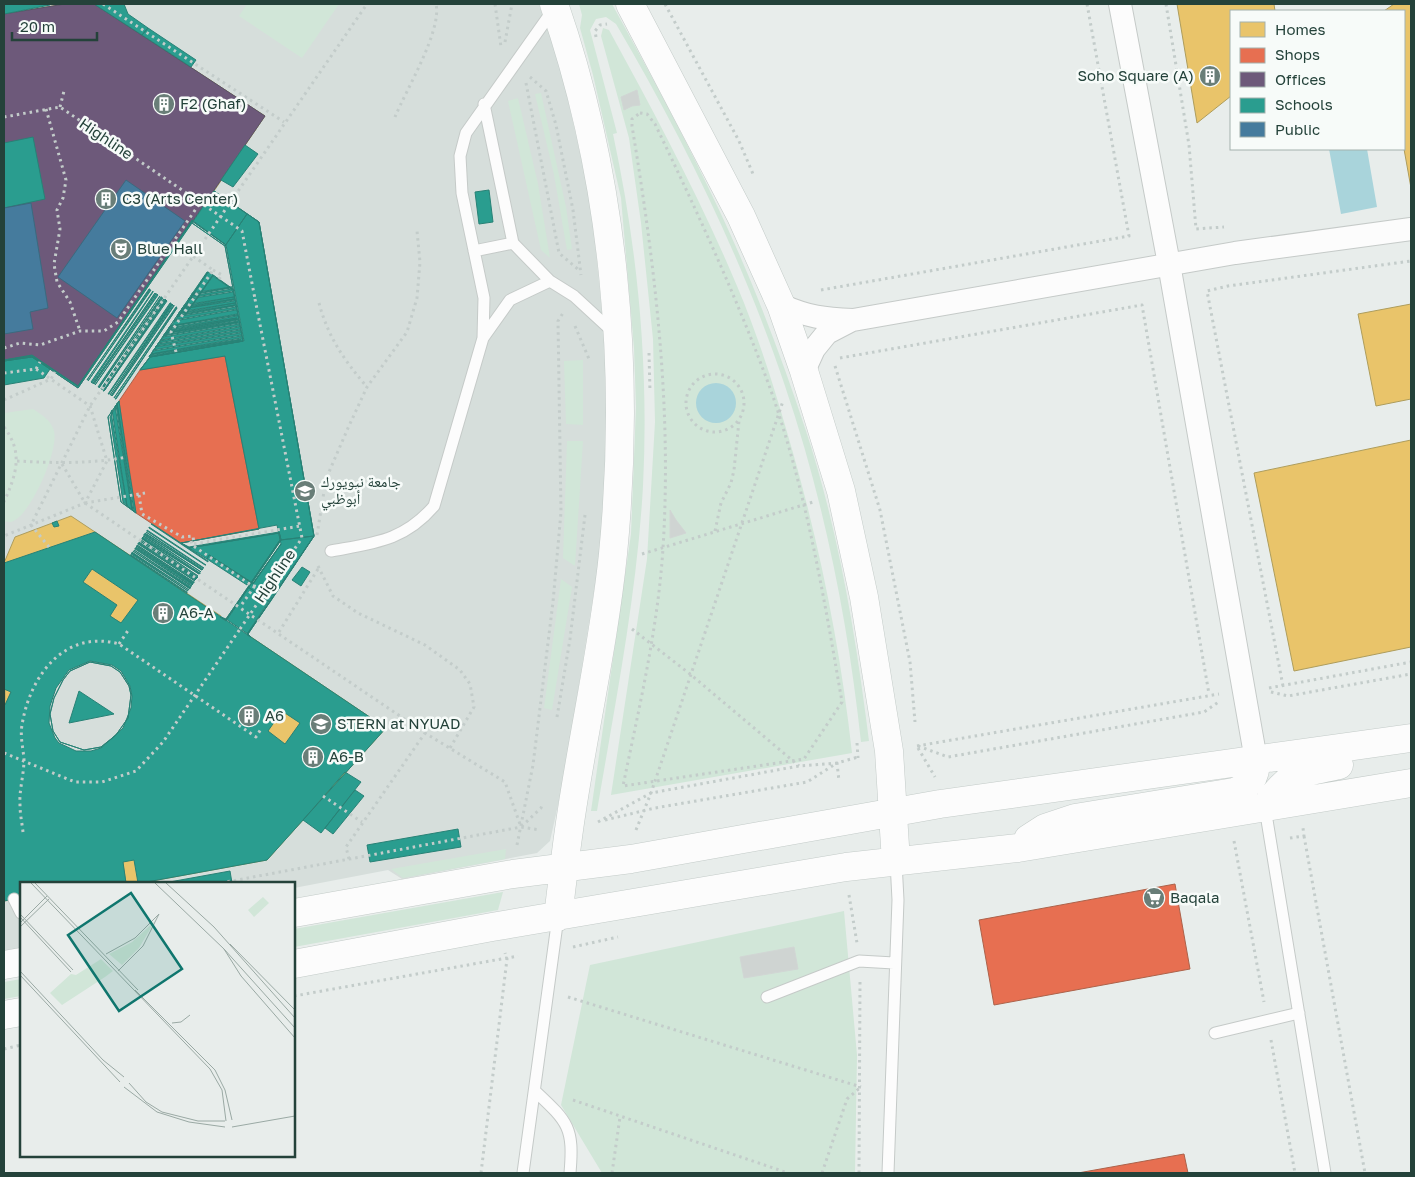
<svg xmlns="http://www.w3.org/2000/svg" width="1415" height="1177" viewBox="0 0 1415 1177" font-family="'Golos Text','Noto Naskh Arabic',sans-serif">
  <rect width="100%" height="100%" fill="#e8edeb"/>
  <path fill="#d6dedb" d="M4 4H539L558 56 591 202 606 352 608 453 604 529 564 778 550 841 537 853 402 879 388 870 294 888V883H21V948L4 951Z"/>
  <path fill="#d1e6d8" d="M247 4H339L302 58 239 16Z
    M579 4H612C650 73 688 143 721 214 754 284 782 358 806 431 839 532 856 637 869 741L861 742C848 621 824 501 785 386 743 260 683 138 616 24L606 17 596 19 590 30 617 133 613 134C638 250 649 368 643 486 637 595 615 704 597 811H591L631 534 636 407 634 348 621 198 593 75 580 28 582 15Z
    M603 28 609 30C655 114 700 198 737 286 757 333 773 383 787 432 818 537 840 644 852 753L611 795 647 559 655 422 653 339 641 223 629 138 601 36Z
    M541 93 566 207 572 249 567 250 554 175 535 94Z
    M518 98 538 184 550 258 541 250 508 101Z
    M583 360V425L566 424 564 361Z
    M33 409C42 415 51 420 54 431 59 450 32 511 15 520 11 523 8 522 4 521V413Z
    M567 441H583L575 566 563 558Z
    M561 579 572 587 552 710 544 708Z
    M506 849 505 859 403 878 391 869Z
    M503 892 498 910 294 947V929Z
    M844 911 857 1055 855 1173H602L561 1105 590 965Z
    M21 979V996L4 999V982Z"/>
  <path fill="#a9d4db" d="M1329 149H1367L1377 207 1341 214Z
    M696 403a20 20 0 1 1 40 0a20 20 0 1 1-40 0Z"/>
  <path fill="#e9c46a" stroke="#ae9d5c" d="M65 4H87L64 91 4 103V14Z
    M87 4H94L265 116 214 191 64 91Z
    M1177 4H1274L1275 11H1231V96L1197 123Z
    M1394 4H1411V188L1404 149V11H1384Z
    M1411 304V399L1376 406 1358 314Z
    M1411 440V647L1294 671 1254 473Z
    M71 516 221 616 186 669 109 615 113 610 79 586 55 594 5 705 4 563 15 537Z
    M251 637 386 728 267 860 141 883H126L122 858 117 859 111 818 196 805 197 813 221 809 282 743 211 695Z
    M60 823 72 883H21V898L4 901V837Z"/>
  <path fill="#e76f51" stroke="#ac624a" d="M225 356 259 529 181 543 136 513 119 401 140 370Z
    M1175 884 1190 969 994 1005 979 920Z
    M1184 1154 1188 1173H1078Z"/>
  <path fill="#6d597a" stroke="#575267" d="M65 4H94L265 116 78 388 32 357 4 361V14Z"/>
  <path fill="#2a9d8f" stroke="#288276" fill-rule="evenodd" d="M4 4H50V5L4 14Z
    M94 4H124L128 14 148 28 142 35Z
    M148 28 196 60 191 67 142 35Z
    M33 137 45 199 4 208V143Z
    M245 145 258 154 233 187 221 180Z
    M489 190 493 222 479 224 475 192Z
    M214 191 247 214 225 246 192 223Z
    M214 191 259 222 314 536 248 634 251 637 247 635 314 536 259 222Z
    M247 214 259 222 314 536 281 540 279 533 189 548 181 543 259 529 225 356 140 370 150 357 243 341 225 246Z
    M192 220 226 245 192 221 78 386 32 356 4 360 32 355 78 386Z
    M192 221 226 245 244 341 150 357 140 370 150 357 243 341 225 246 192 223 78 388 32 357 4 361 32 356 78 386Z
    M207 272H208L182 311 181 310Z
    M208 272 213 275 186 314 182 311Z
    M213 275 233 289 243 341 149 357 181 310 186 314Z
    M213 275 233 290 213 276 186 314Z
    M231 287H232L192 294V293Z
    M231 288 232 289 191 296V295Z
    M149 289H150L87 380Z
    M150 290H151L88 381Z
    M153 291V292L92 383 91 382Z
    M232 291 233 292 188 299 189 298Z
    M155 293 93 384V383Z
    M156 293V294L94 384Z
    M157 294 158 295 95 385Z
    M160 296 99 387H98Z
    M161 297H162L99 388Z
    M234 297 184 306V305Z
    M162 298H163L101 389Z
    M164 299 102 390V389Z
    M165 299 166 300 104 391H103Z
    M234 299 182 308 183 307Z
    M166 300 167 301 104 391Z
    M234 300V301L181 309H182Z
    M170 303H171L109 394H108Z
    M235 303 179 313V312Z
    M171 304H172L110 395Z
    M172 304 173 305 111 396Z
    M174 305V306L112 396Z
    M235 305 178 315V314Z
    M235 306 236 307 176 317 177 316Z
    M176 307H177L114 398Z
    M177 308 116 399H115Z
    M236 309V310L174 321V320Z
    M181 310 182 311 149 357Z
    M237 314V315L170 326Z
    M237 315V316L169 328V327Z
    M237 318 168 330V329Z
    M238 319 166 332 167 331Z
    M238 320V321L165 333H166Z
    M238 322 164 335V334Z
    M239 323V324L163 337V336Z
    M239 326V327L160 341 161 340Z
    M240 329V330L158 344V343Z
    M240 332V333L155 347 156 346Z
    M241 335V336L153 351V350Z
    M241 338V339L151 354Z
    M241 340 149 356 150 355Z
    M32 357 50 369 44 378 4 385V361Z
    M119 401 127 457 136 513 121 502 108 417Z
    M119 401 110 417 123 502 136 513 121 502 108 417Z
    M117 403 134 511H133Z
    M116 405 132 510 115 406Z
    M112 410 127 506 111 412Z
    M57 521 59 526 54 527 52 523Z
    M151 524H152L208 561V562Z
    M277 525 281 544 253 584 209 555 207 559 181 543Z
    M149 528V527L206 565H205Z
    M147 531V530L204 568H203Z
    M95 532 386 728 267 860 141 883H21V898L4 901V563ZM90 662 111 666 120 672 129 686 131 695 128 718 116 735 101 747 84 750 60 742 53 731 50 714 54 698 63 680 70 671Z
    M146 532 203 569 202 570Z
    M279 532 281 540 226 620 221 617 226 619 248 587 280 540 279 533 189 548 181 543 189 547Z
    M279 532 281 540 226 621 220 617 226 620 249 587 281 540Z
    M145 533 202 570 145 534Z
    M144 535V534L201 572Z
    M143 536H144L200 573V574Z
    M314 536 270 602 247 634 269 601Z
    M314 536 270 602 248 587 280 540Z
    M143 537 199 574 142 538Z
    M142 539V538L198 576Z
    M141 540 198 577 197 578Z
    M140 541 197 578 196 579Z
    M139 543V542L196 579 195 580Z
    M138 544V543L195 581Z
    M281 544 253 584 209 555 253 583Z
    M137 545 194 582V583Z
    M136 546H137L193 583V584Z
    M136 548V547L193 584 192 585Z
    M135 549V548L192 586H191Z
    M134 550 191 587 190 588Z
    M133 551 190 588V589Z
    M132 553V552L189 590Z
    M131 554 132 553 188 591Z
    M130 555H131L187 592V593Z
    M209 555 249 581 247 585 207 559Z
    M302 567 310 572 301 586 292 580Z
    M92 569 138 600 121 623 110 616 117 605 83 582Z
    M248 587 270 602 248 634 226 619Z
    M90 661 112 665 121 671 130 686 132 696 131 708 123 728 109 741 101 748 91 751H76L59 743 55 738 49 723 50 706 56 688 69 670ZM90 662 111 666 120 672 129 686 131 695 128 718 116 735 101 747 84 750 60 742 53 731 50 714 54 698 63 680 70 671Z
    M4 689 11 692 5 705 4 704Z
    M79 691 114 714 69 723Z
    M282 711 300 723 285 744 268 731Z
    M345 772 361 782 321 833 303 820Z
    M355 790 364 796 333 834 325 828Z
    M458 829 461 847 370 862 367 845Z
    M134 860 138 883H126L123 862Z
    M230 871 232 883H164Z"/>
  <path fill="#457b9d" stroke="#3b6a7f" d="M126 180 185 221 117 318 58 277Z
    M31 203 48 308 30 312 33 329 4 334V208Z"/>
  <path fill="#cfd4d2" stroke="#d1d6d4" d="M637 90 640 105 632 106 624 110 621 97Z
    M670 510 676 520 686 533 670 538Z
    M794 947 798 969 744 978 740 957Z"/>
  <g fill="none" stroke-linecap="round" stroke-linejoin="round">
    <g stroke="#c5cac8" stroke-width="13">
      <path id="lane" d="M484 104 513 243 550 281 574 296 612 331
        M474 251 513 243
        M483 338 510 300 550 281
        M331 551C374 543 404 541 434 506L483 338 484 298 462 193 460 156 466 133 553 10
        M1265 808 1325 1173
        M14 899 21 913
        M767 997 859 961 894 963
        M1215 1033 1299 1013
        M535 1091C568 1122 574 1127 570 1173
        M523 1173 558 917
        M888 1173 898 900 896 862"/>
    </g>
    <g stroke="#c5cac8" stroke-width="24">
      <path id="street" d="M1120 4 1169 264 1256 760
        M781 305C808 317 824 319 853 320L1235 253 1411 229
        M804 371 814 349 827 333 852 320"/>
    </g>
    <g stroke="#c3cbc8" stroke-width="29">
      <path id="secondary" d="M554 4C615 180 631 370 613 554 604 642 584 729 571 816 566 849 562 884 558 917
        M630 4 741 216 781 305 804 371 841 491 864 597 889 751 896 862
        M1265 808C1288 772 1299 774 1339 765
        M1028 839 1045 828 1075 818 1234 792C1250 786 1256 777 1256 760
        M294 913 513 874 631 859 940 804 1411 738
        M294 964 492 927 846 867 1018 848 1411 783
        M4 965 21 962
        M4 1015 21 1012"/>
    </g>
    <path stroke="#c3ccca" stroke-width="3" stroke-dasharray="2.5 4" stroke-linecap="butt" d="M103 4 284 122
      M495 4 501 47
      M665 4 739 141 753 174
      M1166 4 1189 145 1196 229 1224 227
      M596 37 595 31 600 25 607 24
      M505 42 512 4
      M530 77 546 91 556 125 573 210 581 275
      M526 83 559 253 580 271
      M60 107 64 91
      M46 109 66 180 63 198 57 210 60 229 54 264 57 282 70 302 80 331
      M640 113 647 114 655 124C697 211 737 298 770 388 806 490 824 597 842 702L804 759 623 786C639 708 658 628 663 548 672 407 655 265 632 126V119Z
      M4 117 60 107 204 205
      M395 117C406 90 442 31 436 4
      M213 270 222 275 219 279
      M821 290 1129 236 1087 4
      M255 299 302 538
      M319 303C328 337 344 360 367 387
      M575 326 589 359
      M4 348 20 343 40 345 80 331H104L118 322 200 203
      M176 352 171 332 213 270 193 256
      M649 353 650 392
      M840 358 1142 305 1209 694
      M835 366 880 510 910 662 915 722
      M36 369 40 362
      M4 373 36 369 90 406 107 461 85 503 4 536
      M686 403a29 29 0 1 1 58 0a29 29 0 1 1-58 0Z
      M4 400 51 379 55 372
      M4 427C24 453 16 475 4 502
      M17 461C54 463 90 464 127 457
      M62 464 85 503 425 733 505 782 521 827 541 808 542 805
      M139 495 142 514 182 537 193 536 194 544 300 526
      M85 503 145 493
      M715 531 721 503 731 483 734 470 739 421
      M317 535 326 479 348 428 367 387 407 332 417 298 420 262 417 231
      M191 541 192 545 254 587 240 607
      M49 547 31 525 90 406 367 4
      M642 554 813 502
      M318 566 333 596 358 613 425 645 460 670 470 684 474 707 450 748
      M254 587 256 581
      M632 629 690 674 799 766
      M279 632 318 569
      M119 644 129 629
      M1283 686 1207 291 1228 286 1411 261
      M1269 688 1411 662
      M1271 692 1288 696 1411 674
      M557 717 570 639 585 515
      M857 743 858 758
      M917 746 1219 694
      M918 746 948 757 1204 712 1220 701
      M918 748 935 777
      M4 753 75 782H102L136 771 163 742 240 629
      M323 796 362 822
      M605 820 655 808 807 782 837 763 839 781
      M598 822 651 793 799 766 837 763 858 757
      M636 830 651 793 783 401
      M23 832C22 823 20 814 20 805 19 790 24 775 24 759 23 748 20 736 22 725 30 675 65 629 119 644L256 737 261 729
      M1304 836 1365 1173
      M1290 838 1304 836 1303 828
      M1234 841 1264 1002
      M517 845 533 765 553 602 561 512 558 321 563 313
      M349 859 346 847 425 733
      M221 883 521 827 540 830
      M849 895 857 943
      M573 947 618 937
      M294 996 518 956
      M568 997 861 1087
      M1271 1040 1295 1173
      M4 1049 21 1045
      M573 1100 788 1173
      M481 1173 507 959 505 953
      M612 1173 620 1117
      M822 1173 847 1099 861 1087
      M859 1173 860 981"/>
    <use href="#lane" stroke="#fcfcfc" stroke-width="11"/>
    <use href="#street" stroke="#fcfcfc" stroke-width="22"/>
    <use href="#secondary" stroke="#fcfcfc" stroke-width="28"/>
    <path stroke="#c3ccca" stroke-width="3" stroke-dasharray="2.5 4" stroke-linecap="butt" d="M204 205 242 231 255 299
      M240 629 302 538"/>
  </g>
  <defs>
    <g id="building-disc" transform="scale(1.125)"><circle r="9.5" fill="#697e78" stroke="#f7fbf9"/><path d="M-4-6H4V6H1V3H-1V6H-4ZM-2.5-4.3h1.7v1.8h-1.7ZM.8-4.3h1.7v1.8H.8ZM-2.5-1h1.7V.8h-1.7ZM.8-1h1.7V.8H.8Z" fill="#fff"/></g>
    <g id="theatre-disc" transform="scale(1.125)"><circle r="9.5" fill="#697e78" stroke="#f7fbf9"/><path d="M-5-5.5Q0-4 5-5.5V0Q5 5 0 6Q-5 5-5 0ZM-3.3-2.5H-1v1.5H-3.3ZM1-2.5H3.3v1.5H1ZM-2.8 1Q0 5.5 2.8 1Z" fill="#fff"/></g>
    <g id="university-disc" transform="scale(1.125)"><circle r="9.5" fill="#697e78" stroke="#f7fbf9"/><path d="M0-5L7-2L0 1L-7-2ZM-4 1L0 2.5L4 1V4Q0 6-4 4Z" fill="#fff"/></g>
    <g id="supermarket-disc" transform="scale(1.125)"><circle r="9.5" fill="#697e78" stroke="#f7fbf9"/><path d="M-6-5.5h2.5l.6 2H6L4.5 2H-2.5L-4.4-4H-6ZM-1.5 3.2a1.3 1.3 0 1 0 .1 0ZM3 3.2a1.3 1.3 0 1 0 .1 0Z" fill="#fff"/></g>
  </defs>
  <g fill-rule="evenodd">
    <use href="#building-disc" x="1210" y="76"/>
    <use href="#building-disc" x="164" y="104"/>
    <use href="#building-disc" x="106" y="199"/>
    <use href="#theatre-disc" x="121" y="249"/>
    <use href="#university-disc" x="305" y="491"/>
    <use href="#building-disc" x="163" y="613"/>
    <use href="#building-disc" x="249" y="716"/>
    <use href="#university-disc" x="321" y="724"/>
    <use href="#building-disc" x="313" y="757"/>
    <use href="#supermarket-disc" x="1154" y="898"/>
  </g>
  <g text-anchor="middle" stroke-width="5" stroke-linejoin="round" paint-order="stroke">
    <g font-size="15" fill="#24423a" stroke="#f7fbf9" text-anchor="start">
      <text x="1194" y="81" text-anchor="end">Soho Square (A)</text>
      <text x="180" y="109">F2 (Ghaf)</text>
      <text x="122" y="204">C3 (Arts Center)</text>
      <text x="137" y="254">Blue Hall</text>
      <text x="321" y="487">جامعة نيويورك<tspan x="321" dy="17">أبوظبي</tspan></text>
      <text x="179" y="618">A6-A</text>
      <text x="265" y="721">A6</text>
      <text x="337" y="729">STERN at NYUAD</text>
      <text x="329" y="762">A6-B</text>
      <text x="1170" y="903">Baqala</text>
    </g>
    <g font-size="15" fill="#24423a" stroke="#f7fbf9">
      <text transform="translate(106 139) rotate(34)" y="5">Highline</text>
      <text transform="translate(275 576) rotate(-56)" y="5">Highline</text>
    </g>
  </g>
  <g transform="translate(20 882)">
    <rect width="275" height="275" fill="#e8edeb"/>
    <path d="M243 15 249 21 234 35 228 28ZM135 39 119 66 102 83 89 72 112 60ZM81 77 93 89 85 95 42 123 30 111 51 92 56 93Z" fill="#d1e6d8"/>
    <path fill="none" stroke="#9aa9a4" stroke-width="1" d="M11 1 190 187 202 208 206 239M15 1 118 108M135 1 204 67 275 146M146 1 194 45 275 136M0 32 53 88M0 35 51 90M0 41 27 14M0 45 29 17M210 62 275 128M204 67 221 94 275 156M86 72 115 56 139 32 123 64 98 89M0 89 83 178 104 195M0 93 100 200M115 108 195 188 205 208 212 238M152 141 161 140 170 133M109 201 126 220 142 230 178 239H205M104 205 137 230 169 240 205 245M212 245 275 234"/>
    <path fill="#0f766e" fill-opacity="0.15" stroke="#0f766e" stroke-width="2.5" d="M111 11 162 87 99 129 48 53Z"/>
    <rect width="275" height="275" fill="none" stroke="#24423a" stroke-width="2.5"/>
  </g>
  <rect width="1415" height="1177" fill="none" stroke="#24423a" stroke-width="10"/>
  <rect x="1230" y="10" width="175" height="140" fill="#f7fbf9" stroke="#a3b1ad"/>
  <rect x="1240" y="22" width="25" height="15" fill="#e9c46a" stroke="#a3b1ad"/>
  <text x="1275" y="35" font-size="15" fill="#24423a">Homes</text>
  <rect x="1240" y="48" width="25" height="15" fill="#e76f51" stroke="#a3b1ad"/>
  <text x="1275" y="60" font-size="15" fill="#24423a">Shops</text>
  <rect x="1240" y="72" width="25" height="15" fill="#6d597a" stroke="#a3b1ad"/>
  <text x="1275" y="85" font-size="15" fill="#24423a">Offices</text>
  <rect x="1240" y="98" width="25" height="15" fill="#2a9d8f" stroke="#a3b1ad"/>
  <text x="1275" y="110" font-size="15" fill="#24423a">Schools</text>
  <rect x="1240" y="122" width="25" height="15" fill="#457b9d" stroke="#a3b1ad"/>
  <text x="1275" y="135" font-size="15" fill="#24423a">Public</text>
  <path d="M12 32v8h85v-8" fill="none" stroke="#24423a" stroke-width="2.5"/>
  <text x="20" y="32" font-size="15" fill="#24423a" stroke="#f7fbf9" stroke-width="4" paint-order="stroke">20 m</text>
</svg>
